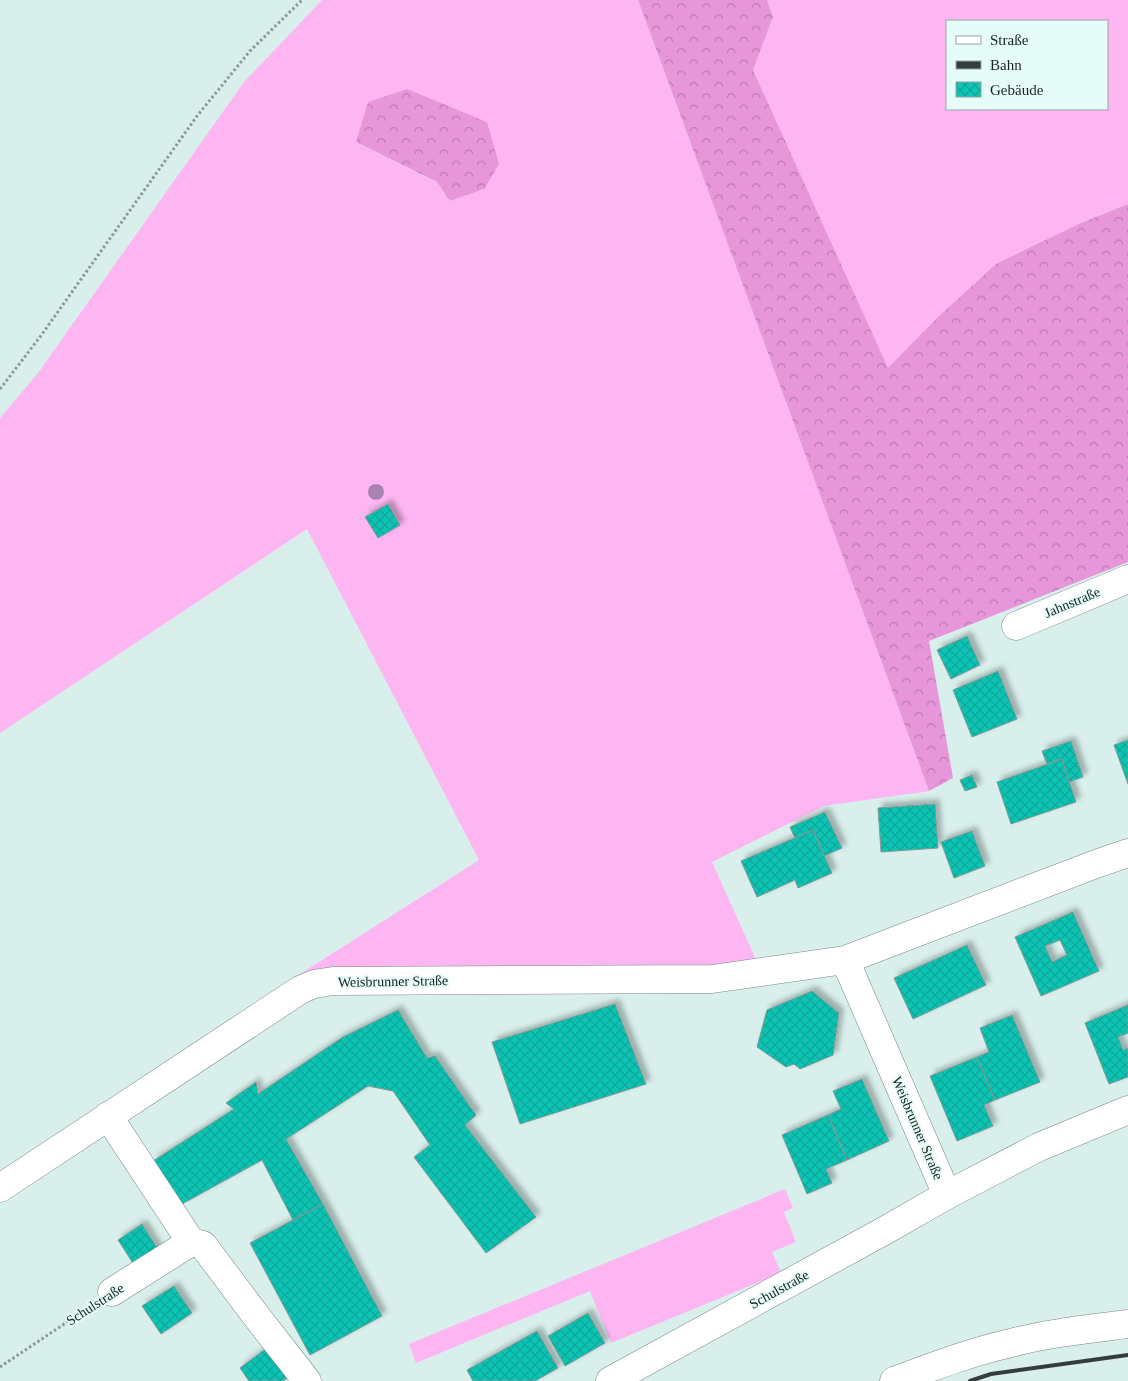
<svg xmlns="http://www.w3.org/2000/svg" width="1128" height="1381" viewBox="0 0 1128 1381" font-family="'Times New Roman',serif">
  <defs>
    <pattern id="forest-crowns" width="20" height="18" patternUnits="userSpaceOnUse" patternTransform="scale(1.25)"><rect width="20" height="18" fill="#e796da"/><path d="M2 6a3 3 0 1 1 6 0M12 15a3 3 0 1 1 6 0" fill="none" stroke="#ba7ab0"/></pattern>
    <pattern id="building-cross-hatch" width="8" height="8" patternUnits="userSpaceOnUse" patternTransform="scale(1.25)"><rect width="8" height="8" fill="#0ec4b4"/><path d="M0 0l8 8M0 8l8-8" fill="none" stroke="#0da89a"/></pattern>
    <filter id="shadow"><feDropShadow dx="4.5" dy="-4.5" stdDeviation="2.5" flood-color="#0004"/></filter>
  </defs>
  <rect width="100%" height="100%" fill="#d8efeb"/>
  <path fill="#feb6f2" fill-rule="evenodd" d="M322 0H638L929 791 824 806 712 862 758 964 294 978 479 860 307 529 0 733V418L38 373 244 82ZM356 142 484 189 450 201 438 183Z
    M767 0H1128V204L1081 223 888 369 753 70 773 17ZM947 21H1107V109H947Z
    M785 1189 793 1208 784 1212 796 1242 772 1252 781 1273 611 1343 590 1291 416 1363 409 1344Z"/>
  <path fill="url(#forest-crowns)" d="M638 0H767L773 17 753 70 888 368 938 317 996 264 1081 223 1128 204V562L929 641 953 778 929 791Z
    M407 89 487 122 499 164 484 189 450 201 437 182 356 142 368 102Z"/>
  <path fill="url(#building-cross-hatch)" stroke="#839894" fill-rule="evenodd" filter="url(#shadow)" d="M388 504 400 525 378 538 365 517Z
    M967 636 980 665 951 679 937 650Z
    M998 671 1017 719 972 737 953 690Z
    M1128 740V784L1114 745Z
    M1071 741 1083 777 1069 782 1062 759 1047 764 1042 751Z
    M1062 759 1076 802 1011 824 997 782Z
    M972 775 977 787 965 791 960 780Z
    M935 804 938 848 881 852 878 808Z
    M825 812 842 848 824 856 813 830 795 838 790 827Z
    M813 830 832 873 798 888 795 880 757 897 741 861Z
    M972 831 985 866 954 878 941 842Z
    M1073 912 1099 971 1041 996 1015 937ZM1060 940 1067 955 1052 962 1045 946Z
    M967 945 986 985 913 1019 894 978Z
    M812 991 839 1013 833 1055 800 1069 794 1064 786 1067 757 1047 767 1010Z
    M615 1004 646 1084 520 1124 492 1042Z
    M1128 1005V1033L1118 1037 1123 1050 1128 1048V1077L1109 1084 1085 1023Z
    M398 1010 427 1058 435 1056 476 1115 465 1125 536 1217 486 1253 414 1157 430 1145 393 1091 368 1086 286 1139 323 1204 293 1220 262 1160 182 1204 153 1161 234 1109 226 1103 256 1082 258 1094 343 1037Z
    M1012 1015 1040 1082 995 1100 977 1057 989 1052 980 1028Z
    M977 1057 995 1100 984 1105 993 1126 957 1141 930 1076Z
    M862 1079 889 1141 847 1160 828 1115 841 1109 833 1091Z
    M828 1115 847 1160 826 1169 832 1183 807 1194 782 1135Z
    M323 1204 382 1316 310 1355 250 1243Z
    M142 1224 164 1259 140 1274 118 1240Z
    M174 1286 192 1313 161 1334 142 1306Z
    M588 1313 605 1343 565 1366 548 1336Z
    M537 1331 558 1368 535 1381H473L467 1370Z
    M268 1347 290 1376 283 1381H249L240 1368Z"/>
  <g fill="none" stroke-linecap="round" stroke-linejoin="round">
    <g stroke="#738884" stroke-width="29">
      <path id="minor" d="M1016 626 1128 579
        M845 960 947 1195 1039 1147 1128 1110
        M108 1116 191 1242 203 1245 257 1317 307 1381
        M0 1188 300 990 314 984 333 981 712 979 845 960 1096 864 1128 853
        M112 1292 191 1242
        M610 1381 884 1231 947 1195
        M894 1381C932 1367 971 1352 1011 1343 1049 1333 1089 1329 1128 1324"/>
    </g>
    <path stroke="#899a97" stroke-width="3" stroke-dasharray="2.5 2.5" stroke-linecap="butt" d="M0 389 40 337 197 116 250 51 302 0
      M0 1367 91 1306"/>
    <use href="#minor" stroke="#fff" stroke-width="28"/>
    <path stroke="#333d3c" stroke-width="4" d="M970 1381 991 1374 1128 1355"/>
  </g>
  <circle fill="#aa82ae" cx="376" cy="492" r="8"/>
  <g text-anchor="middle" stroke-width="4" stroke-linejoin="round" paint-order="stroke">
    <g font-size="14" fill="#1a2221" stroke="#e5fcf8">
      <text transform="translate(1072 602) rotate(-23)" y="5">Jahnstraße</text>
      <text transform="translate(393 981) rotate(-1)" y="5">Weisbrunner Straße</text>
      <text transform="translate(918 1128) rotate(67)" y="5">Weisbrunner Straße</text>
      <text transform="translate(779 1289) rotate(-29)" y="5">Schulstraße</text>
      <text transform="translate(95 1304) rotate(-33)" y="5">Schulstraße</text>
    </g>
  </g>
  <rect x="946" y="20" width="162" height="90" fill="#e5fcf8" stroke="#94a5a2"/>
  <rect x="956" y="36" width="25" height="8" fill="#ffffff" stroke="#94a5a2"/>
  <text x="990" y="45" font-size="15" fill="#1a2221">Straße</text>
  <rect x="956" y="61" width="25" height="8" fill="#333d3c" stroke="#94a5a2"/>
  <text x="990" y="70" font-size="15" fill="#1a2221">Bahn</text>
  <rect x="956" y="82" width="25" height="15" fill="url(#building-cross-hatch)" stroke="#94a5a2"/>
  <text x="990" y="95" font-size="15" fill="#1a2221">Gebäude</text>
</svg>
